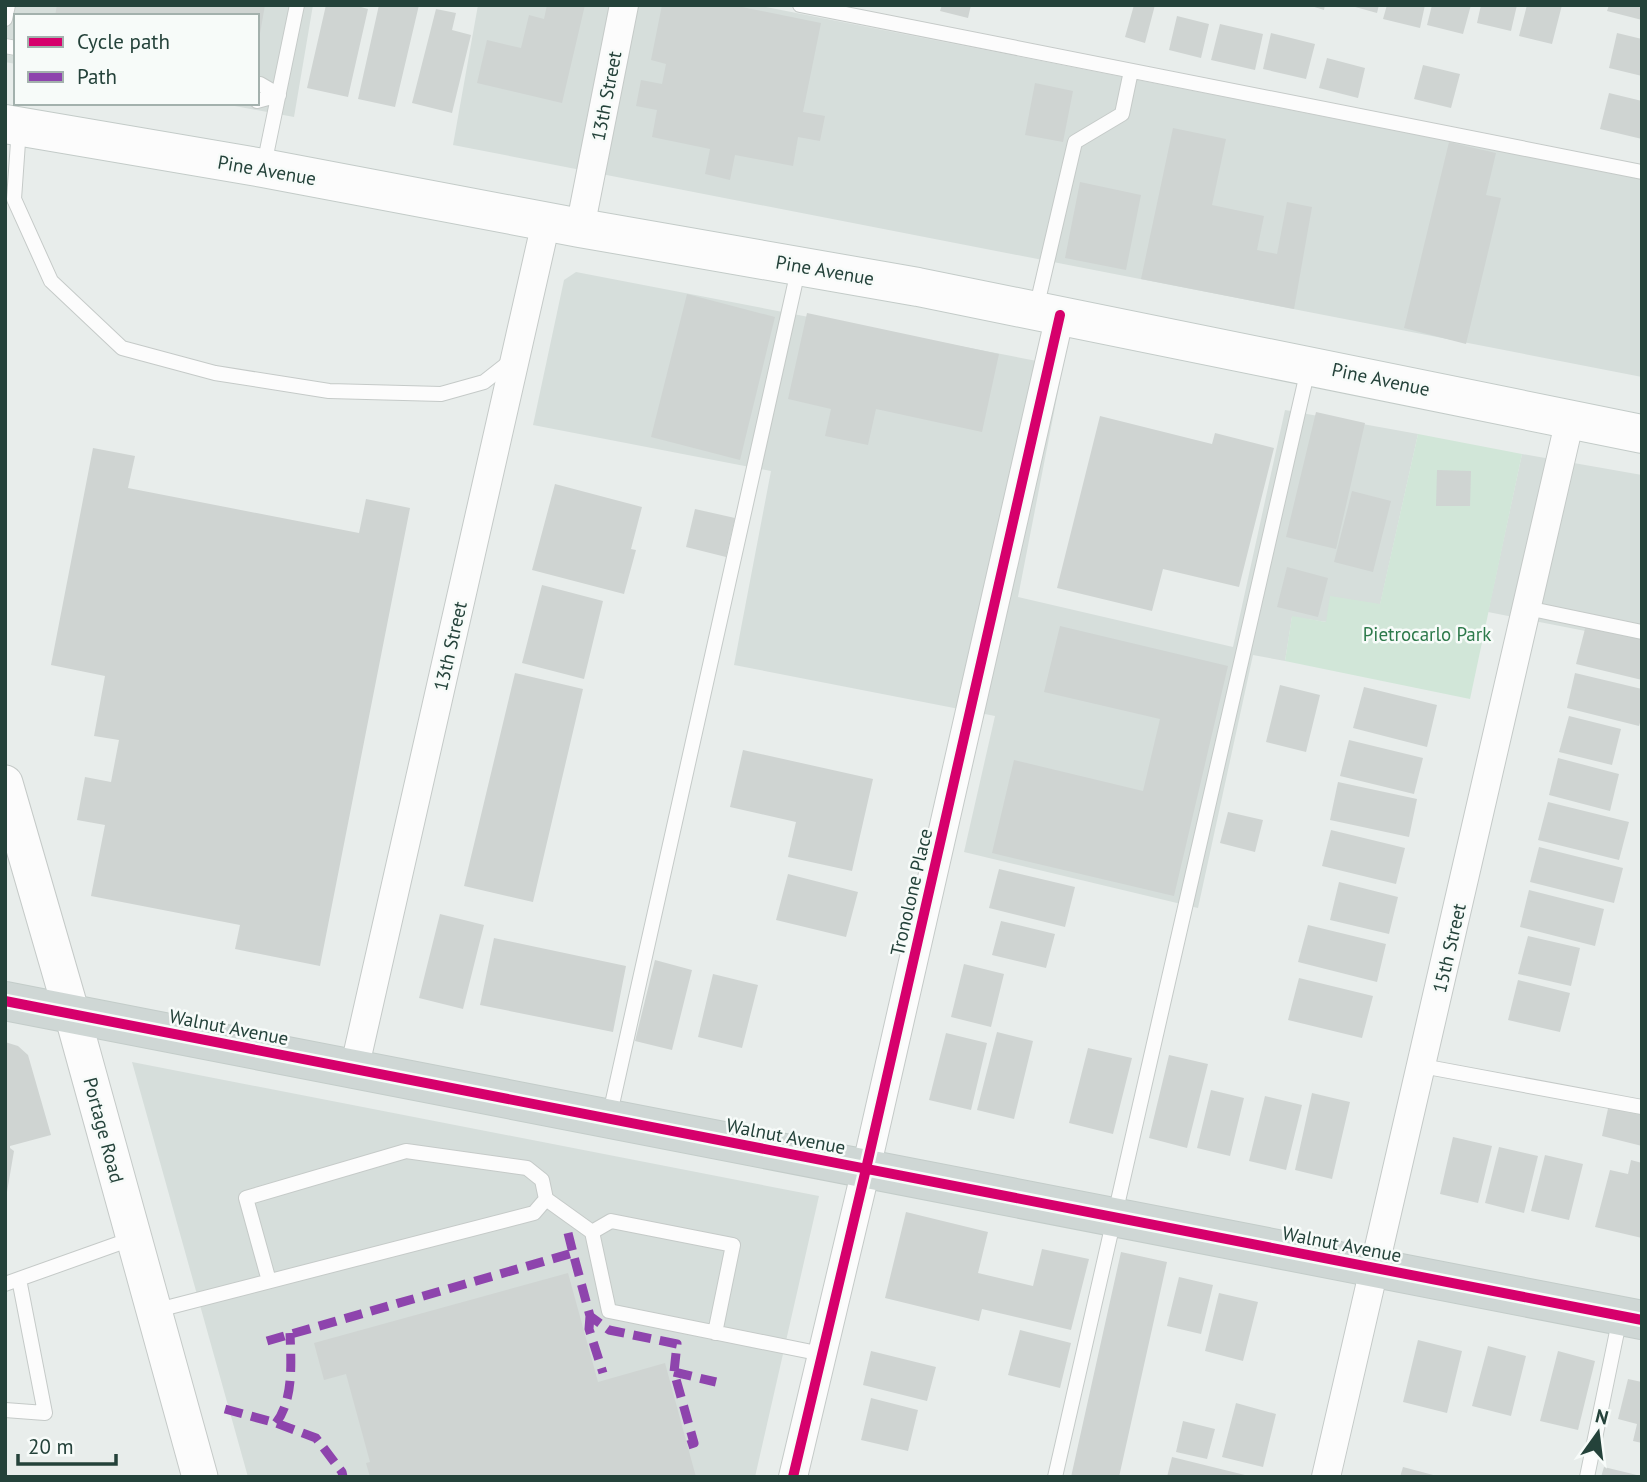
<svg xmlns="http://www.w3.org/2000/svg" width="1647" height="1482" viewBox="0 0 1647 1482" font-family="'PT Sans',sans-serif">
  <rect width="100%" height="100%" fill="#e8edeb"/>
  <path fill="#d6dedb" d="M5 5H313L294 117 219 103H257V16H16V64L5 62Z
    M478 5H756L1642 179V377L453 145Z
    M576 272 1063 366 1018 597 1233 647 1285 410 1418 434 1380 605 1327 622 1292 617 1285 661 1253 655 1198 908 964 852 995 716 734 665 771 471 533 425 564 280Z
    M1522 454 1642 475V642L1488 612Z
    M132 1062 819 1196 755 1477H248Z"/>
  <path fill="#d1e6d8" d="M1418 434 1522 454 1470 699 1285 661 1292 616 1326 622 1330 596 1380 604Z"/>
  <path fill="#cfd4d2" d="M57 5H265L259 39 257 16H55Z
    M326 5H354L368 9 348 97 307 88Z
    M379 5H419L395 107 358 99Z
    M547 5H585L562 103 477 83 487 40 521 48 529 15 544 19Z
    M662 5H732L821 23 803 112 825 116 820 141 798 137 793 166 735 155 730 180 705 174 710 149 652 137 657 110 636 106 641 80 662 84 666 64 651 60Z
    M942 5H971L968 18 940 11Z
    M1134 5H1155L1145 43 1125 37Z
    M1308 5H1325L1324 10Z
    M1348 5H1379L1377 13Z
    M1387 5H1425L1420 28 1383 19Z
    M1432 5H1471L1463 34 1427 25Z
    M1481 5H1517L1511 31 1477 23Z
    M1527 5H1562L1552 44 1519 36Z
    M1609 5H1642V20L1607 11Z
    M436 9 456 13 452 30 471 35 452 113 412 103Z
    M1177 16 1209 24 1201 58 1169 50Z
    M1220 24 1263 34 1255 70 1211 60Z
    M1271 33 1315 44 1306 79 1263 69Z
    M1617 33 1642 39V76L1609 68Z
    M1327 58 1365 68 1358 98 1319 88Z
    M1423 65 1460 74 1451 108 1414 99Z
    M1035 83 1073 91 1063 142 1025 135Z
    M1609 93 1642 101V139L1600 129Z
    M1173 128 1226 139 1212 205 1264 216 1257 250 1277 254 1287 202 1312 207 1294 309 1141 279Z
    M1449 142 1496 153 1486 195 1501 198 1466 344 1404 328Z
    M1080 182 1141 195 1126 270 1065 258Z
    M687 294 775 317 740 460 651 437Z
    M807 313 999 354 982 432 876 409 868 445 825 436 831 409 788 399Z
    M1316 412 1365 423 1336 549 1286 537Z
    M1100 416 1212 444 1215 433 1274 448 1239 587 1163 569 1152 611 1057 588Z
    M93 448 135 456 128 488 359 533 366 499 410 508 320 966 235 949 240 925 91 896 105 825 77 820 85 777 111 782 119 740 94 736 105 676 51 665Z
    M1437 470 1471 471 1470 506H1436Z
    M555 484 642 507 631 549 636 550 624 594 532 570Z
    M1352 491 1391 501 1373 572 1334 562Z
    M695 509 735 518 726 557 686 547Z
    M1287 567 1328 578 1318 617 1277 607Z
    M542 585 603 601 584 679 522 663Z
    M1586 625 1642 639V680L1576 664Z
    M1060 626 1228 666 1174 896 992 853 1014 760 1143 791 1160 719 1044 692Z
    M515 673 583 689 533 902 464 886Z
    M1575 673 1642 689V716L1639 726 1567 708Z
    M1280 685 1320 695 1306 752 1266 742Z
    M1364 687 1437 705 1427 747 1353 728Z
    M1569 716 1621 729 1612 765 1559 752Z
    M1349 740 1423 758 1414 794 1340 776Z
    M743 750 873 779 852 871 788 857 796 822 730 807Z
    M1558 758 1619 774 1610 811 1549 795Z
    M1338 782 1417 799 1409 837 1330 820Z
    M1548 802 1629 822 1619 860 1538 840Z
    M1228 812 1263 820 1255 852 1220 843Z
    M1331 830 1405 848 1396 884 1322 866Z
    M1539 847 1623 868 1614 903 1530 882Z
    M999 869 1075 887 1065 927 989 908Z
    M788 874 858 892 846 937 776 920Z
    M1339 882 1398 897 1389 934 1330 920Z
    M1529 890 1604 909 1595 946 1520 927Z
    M440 914 484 925 463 1009 419 998Z
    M1001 921 1055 934 1046 968 992 955Z
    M1308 925 1386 944 1377 982 1298 962Z
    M1528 936 1580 948 1571 986 1518 974Z
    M494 938 626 966 613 1032 480 1005Z
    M655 960 692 970 672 1050 635 1041Z
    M964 964 1004 974 991 1027 951 1017Z
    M713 974 758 985 742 1048 698 1037Z
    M1299 978 1373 996 1362 1038 1288 1020Z
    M1518 980 1570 993 1560 1032 1508 1020Z
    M997 1032 1033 1041 1014 1119 977 1110Z
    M946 1033 987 1043 971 1110 929 1100Z
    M5 1042 18 1046 28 1055 51 1135 10 1146V1148L14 1151 7 1192Z
    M1088 1048 1132 1058 1113 1134 1069 1123Z
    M1169 1055 1208 1064 1187 1148 1149 1138Z
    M1211 1090 1244 1098 1230 1156 1197 1148Z
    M1312 1093 1350 1102 1332 1179 1295 1170Z
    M1265 1096 1302 1105 1286 1170 1249 1161Z
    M1609 1104 1642 1113V1146L1602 1136Z
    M1453 1137 1492 1146 1478 1203 1440 1194Z
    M1499 1147 1538 1156 1524 1213 1485 1203Z
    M1545 1155 1583 1164 1569 1220 1531 1211Z
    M1631 1160 1642 1163V1238L1595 1227 1610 1170 1628 1174Z
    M906 1212 988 1232 978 1273 1033 1286 1042 1249 1089 1259 1071 1330 982 1309 979 1321 885 1298Z
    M1121 1252 1167 1262 1119 1477H1071Z
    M568 1273 598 1382 665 1363 696 1477H370L366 1463 370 1462 346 1374 324 1380 314 1343Z
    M1179 1277 1213 1285 1201 1334 1167 1326Z
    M1219 1293 1258 1302 1243 1361 1205 1351Z
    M1020 1330 1071 1343 1060 1388 1008 1375Z
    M1418 1340 1462 1351 1447 1413 1403 1402Z
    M1488 1346 1526 1356 1511 1416 1472 1406Z
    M871 1351 936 1367 927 1401 863 1385Z
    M1558 1351 1595 1361 1578 1430 1540 1421Z
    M1628 1379 1642 1382V1443L1633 1441 1637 1424 1618 1419Z
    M871 1398 918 1410 908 1451 861 1440Z
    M1236 1403 1276 1414 1263 1467 1222 1457Z
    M1183 1421 1215 1429 1207 1459 1176 1452Z
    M1172 1457 1249 1476V1477H1167Z
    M1403 1467 1437 1476V1477H1400Z
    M1604 1467 1641 1476V1477H1601Z"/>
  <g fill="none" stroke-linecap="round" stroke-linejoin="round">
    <g stroke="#c5cac8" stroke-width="16">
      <path id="service" d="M800 5 1642 172
        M5 19 8 5
        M5 46 16 48
        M260 84 279 95
        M257 101 279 95
        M19 128 14 199 51 281 122 348 215 373 329 391 441 394 484 382 512 360
        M264 165 297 5
        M1036 309 1075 142 1122 114 1131 71
        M1527 608 1642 632
        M1422 1066 1642 1107
        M609 1118 799 266
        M546 1199 592 1232
        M5 1284 134 1238
        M154 1311C281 1278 408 1245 534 1213L546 1199 542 1180 527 1168 406 1151 246 1198 269 1281
        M715 1333 733 1245 611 1221 592 1232 609 1311 822 1354
        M5 1410 45 1413 19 1279
        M1055 1477 1308 369
        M1587 1477 1620 1317"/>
    </g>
    <g stroke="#c5cac8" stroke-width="30">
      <path id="minor" d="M580 228 624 5
        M354 1070 546 222
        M793 1477 866 1169 1060 315
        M1326 1477 1570 419"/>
    </g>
    <g stroke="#c5cac8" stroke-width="37">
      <path id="tertiary" d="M5 783 72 1014 200 1477"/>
    </g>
    <g stroke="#c3cbc8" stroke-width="40">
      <path id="secondary" d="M5 124 263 168 580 228 918 287 1642 434"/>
    </g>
    <g stroke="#c3ccc9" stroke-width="40">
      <path id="primary" d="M5 1001 1642 1320"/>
    </g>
    <use href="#service" stroke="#fcfcfc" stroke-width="14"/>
    <use href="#minor" stroke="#fcfcfc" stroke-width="28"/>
    <use href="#tertiary" stroke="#fcfcfc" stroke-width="35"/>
    <use href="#secondary" stroke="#fcfcfc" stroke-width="38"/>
    <use href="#primary" stroke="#cfd7d5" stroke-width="38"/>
    <path stroke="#8e44ad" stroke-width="9" stroke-dasharray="18 9" stroke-linecap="butt" d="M568 1233 573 1253
      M590 1316 589 1329 603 1373
      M267 1341 573 1253 590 1316 609 1330 677 1344 674 1372 694 1443 688 1445
      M674 1372 716 1382
      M225 1409 276 1423 316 1438 342 1472 343 1477
      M276 1423C294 1399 291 1362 290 1333"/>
    <g stroke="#f7fbf9" stroke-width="15">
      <path id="cycleway" d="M5 1001 1642 1320
        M793 1477 866 1169 1060 315"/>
    </g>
    <use href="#cycleway" stroke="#d6006c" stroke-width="10"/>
  </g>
  <g text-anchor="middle" stroke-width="5" stroke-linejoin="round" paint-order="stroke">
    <g font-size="19" fill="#24423a" stroke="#f7fbf9">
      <text transform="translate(606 96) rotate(-79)" y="7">13th Street</text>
      <text transform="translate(267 170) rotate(10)" y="7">Pine Avenue</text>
      <text transform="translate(825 270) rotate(10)" y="7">Pine Avenue</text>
      <text transform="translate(1381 379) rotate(12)" y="7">Pine Avenue</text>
      <text transform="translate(450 646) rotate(-77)" y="7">13th Street</text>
      <text transform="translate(911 892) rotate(-77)" y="7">Tronolone Place</text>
      <text transform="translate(1449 948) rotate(-77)" y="7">15th Street</text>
      <text transform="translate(229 1027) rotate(11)" y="7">Walnut Avenue</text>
      <text transform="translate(104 1130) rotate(75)" y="7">Portage Road</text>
      <text transform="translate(786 1136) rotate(11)" y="7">Walnut Avenue</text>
      <text transform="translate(1342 1244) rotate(11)" y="7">Walnut Avenue</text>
    </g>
    <g font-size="19" fill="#2d7a4b" stroke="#f7fbf9">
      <text x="1427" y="641">Pietrocarlo Park</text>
    </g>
  </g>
  <rect width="1647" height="1482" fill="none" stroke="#24423a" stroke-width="14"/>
  <rect x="14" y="14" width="245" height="91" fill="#f7fbf9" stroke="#a3b1ad" stroke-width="2"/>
  <rect x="28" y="37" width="35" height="10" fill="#d6006c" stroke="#a3b1ad" stroke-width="2"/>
  <text x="77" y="49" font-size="21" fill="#24423a">Cycle path</text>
  <rect x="28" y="72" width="35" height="10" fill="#8e44ad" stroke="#a3b1ad" stroke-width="2"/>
  <text x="77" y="84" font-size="21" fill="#24423a">Path</text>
  <g transform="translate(1598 1433) rotate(14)" stroke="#f7fbf9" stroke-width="5" paint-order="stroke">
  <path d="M0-5L12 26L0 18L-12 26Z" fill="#24423a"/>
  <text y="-10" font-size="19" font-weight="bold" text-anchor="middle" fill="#24423a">N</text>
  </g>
  <path d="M18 1454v10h98v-10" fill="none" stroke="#24423a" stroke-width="3.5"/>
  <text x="28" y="1454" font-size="21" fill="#24423a" stroke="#f7fbf9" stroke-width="5" paint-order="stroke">20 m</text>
</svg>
